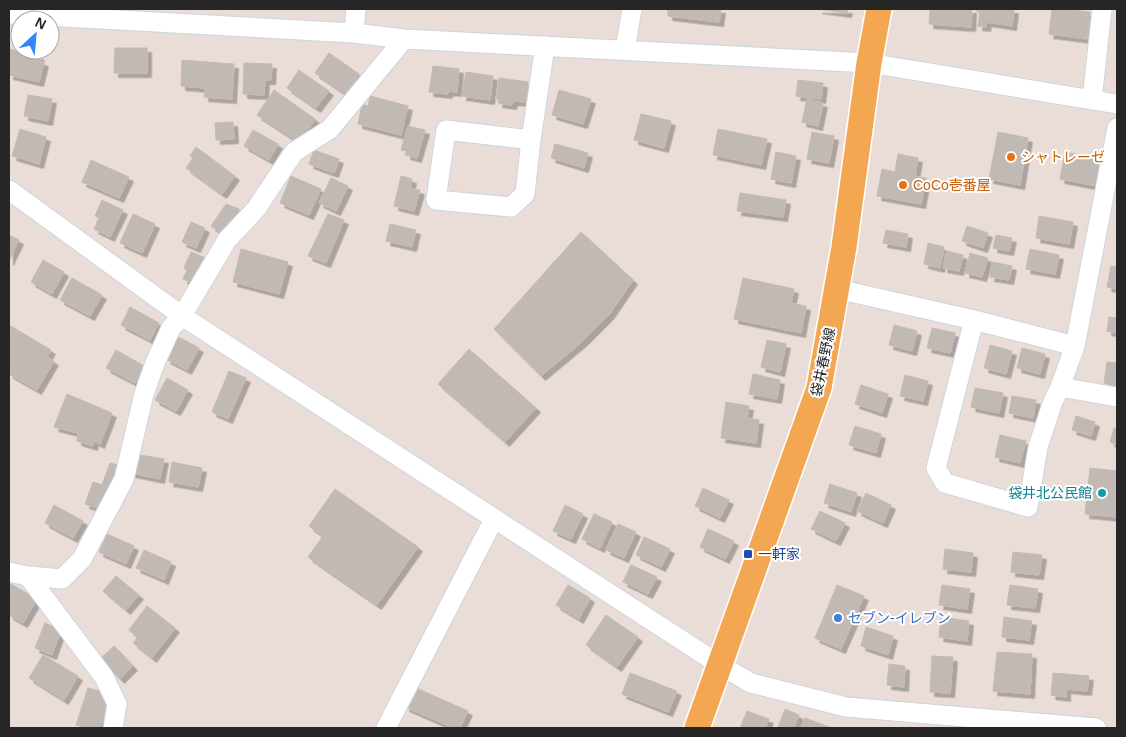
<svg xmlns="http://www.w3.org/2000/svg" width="1126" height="737" viewBox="0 0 1126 737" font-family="Helvetica,'Noto Sans JP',sans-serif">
  <defs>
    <filter id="shadow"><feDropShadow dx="4.5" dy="4.5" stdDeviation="0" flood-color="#0004"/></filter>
  </defs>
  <rect width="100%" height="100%" fill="#eaddd7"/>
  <path fill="#c1b9b3" stroke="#c5b9b1" filter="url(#shadow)" d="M668 9H721L719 22 668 16Z
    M818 9H848L847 13Z
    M930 9H972L971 27 929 24Z
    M977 9H1014L1012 26 987 22 986 27 978 26 980 12H977Z
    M1052 9H1062L1090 12 1087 39 1049 34Z
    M115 48H147V73H114Z
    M9 49 40 56 39 61 44 62 39 82 9 75Z
    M329 53 359 74 347 95 315 73Z
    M182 60 234 64 232 99 204 97 205 88 181 86Z
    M244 63 272 64 271 80H265L264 95 243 94Z
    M433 66 459 69 457 92 448 91V94L429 92Z
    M299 70 329 91 316 108 287 88Z
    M466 72 493 76 490 100 462 96Z
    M499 78 528 82 525 102 513 101 512 105 498 103 499 99H496Z
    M798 80 823 83 821 99 796 96Z
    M274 90 315 119 300 143 257 115Z
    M559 90 591 99 583 124 552 115Z
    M28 95 52 99 48 121 24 116Z
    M370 96 408 106 401 135 358 124 362 104 368 106Z
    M807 99 823 103 818 126 802 122Z
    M641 114 671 121 664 148 634 140Z
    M233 122 234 139 216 140 215 123Z
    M408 126 425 130 417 158 406 155 407 151 401 150Z
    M20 129 46 137 39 164 12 156Z
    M718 129 767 139 761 165 713 155Z
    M253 130 278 144 269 160 244 146Z
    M812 132 834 136 829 163 807 159Z
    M998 132 1028 138 1020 185 989 179Z
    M555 144 588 153 584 168 551 158Z
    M196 147 235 176 222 194 186 168 193 158 190 156Z
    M314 150 339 159 334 173 309 164Z
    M776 152 796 156 791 183 771 179Z
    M1065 152 1102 159 1097 186 1060 179Z
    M898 154 918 158 915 176 926 178 921 204 877 196 882 169 895 172Z
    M91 160 129 177 119 198 82 182Z
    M291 176 321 189 309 215 280 203Z
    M401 176 412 179 410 188 420 190 414 211 394 206Z
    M331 178 348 186 336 211 319 203Z
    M740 193 786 200 783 217 737 211Z
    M102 200 123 210 110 237 94 229 99 218 95 216Z
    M226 204 239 209V214L224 235 211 226Z
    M133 214 155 224 142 253 120 243Z
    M328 214 344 220 326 263 308 256Z
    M1039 216 1073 222 1069 244 1036 238Z
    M191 222 205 228 196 248 182 242Z
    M390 224 416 230 412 247 386 241Z
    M967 226 988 233 983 248 962 241Z
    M886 230 908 234 906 247 883 243Z
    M581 232 633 280 609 315 583 341 541 376 494 329Z
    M9 235 19 240 9 261Z
    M996 235 1012 238 1009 251 993 248Z
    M928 243 944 247 940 268 924 264Z
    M241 249 288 262 279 294 233 282Z
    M1030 249 1059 255 1055 274 1026 269Z
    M947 251 963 255 959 271 943 268Z
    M191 252 208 259 197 285 183 279 187 270 184 268Z
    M970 253 988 258 982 277 965 273Z
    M43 260 64 272 52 294 31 282Z
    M992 262 1012 266 1009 280 990 277Z
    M1111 266 1117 267V289L1107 287Z
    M72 278 102 295 90 316 60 300Z
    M743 278 794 289 791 303 806 306 801 333 734 319Z
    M130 307 159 323 150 340 121 325Z
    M1109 317 1117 318V333L1107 331Z
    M9 325 51 350 47 357 54 361 37 390 9 374Z
    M894 325 917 331 912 351 889 345Z
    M932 328 955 333 950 353 927 348Z
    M178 337 199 348 187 370 166 359Z
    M767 340 786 344 780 372 761 367Z
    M990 345 1012 351 1006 374 984 368Z
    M1022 348 1045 354 1040 374 1017 368Z
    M469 349 536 408 505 442 438 384Z
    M116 350 144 366 135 383 106 368Z
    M1107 362 1117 363V386L1104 383Z
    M229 371 246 378 228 419 212 412Z
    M753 374 780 380 777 399 749 394Z
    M905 375 928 381 923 401 900 396Z
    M167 378 188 390 176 411 155 400Z
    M861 385 888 394 882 413 855 404Z
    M975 388 1003 393 999 413 971 407Z
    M67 394 112 413 100 444 94 441 93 446 77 441 78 433 54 427Z
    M1012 396 1036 400 1033 418 1009 413Z
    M726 402 749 406 747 418 759 420 756 443 721 438Z
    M1076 416 1095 422 1091 436 1072 430Z
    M855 426 881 434 876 453 849 445Z
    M1114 428 1117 429V445L1110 442Z
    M1000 435 1026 441 1020 463 995 457Z
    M134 454 164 459 160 479 131 473Z
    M172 462 202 468 198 487 169 482Z
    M110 463 118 465 103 510 85 504 93 482 102 485Z
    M1090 468 1117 471V517L1085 514Z
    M830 484 857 493 851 512 824 503Z
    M703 488 729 500 720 518 695 506Z
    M335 489 418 547 377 605 308 557 323 536 309 526Z
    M866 493 891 505 883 523 857 511Z
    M54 505 83 521 73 538 45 523Z
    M565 505 583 514 571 539 553 531Z
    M820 511 845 523 836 541 811 529Z
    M594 514 612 522 600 548 582 539Z
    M618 524 636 532 624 558 606 550Z
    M708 529 734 541 725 559 700 547Z
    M107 534 134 546 126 564 99 552Z
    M644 537 670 549 661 567 636 555Z
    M945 549 973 553 971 572 943 569Z
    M144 550 171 562 164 580 136 568Z
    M1013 552 1042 555 1039 575 1011 572Z
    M631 565 657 577 648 594 623 582Z
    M116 576 139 595 126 610 103 591Z
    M9 583 37 599 23 623 9 615Z
    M568 585 590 598 579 619 556 605Z
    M837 585 864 596 841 649 815 638Z
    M942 585 970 589 967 609 939 605Z
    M1010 585 1038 589 1035 608 1007 605Z
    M147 606 175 628 152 658 133 643 138 637 129 630Z
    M606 615 638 637 617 667 586 645Z
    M941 617 969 621 967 641 939 637Z
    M1004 617 1032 621 1029 640 1002 637Z
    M45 623 61 630 52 655 35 648Z
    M866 627 893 636 888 655 861 646Z
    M114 646 133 666 120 679 100 659Z
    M997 652 1032 654 1030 694 993 691Z
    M43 655 78 676 64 700 29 678Z
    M932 656 953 657 950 693 930 692Z
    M889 664 905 666 904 687 887 685Z
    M630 673 677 691 668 712 622 694Z
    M1053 673 1089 676 1087 691 1066 689V697L1051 695Z
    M414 687 468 711 460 728H453L405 707Z
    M88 688 110 694 100 728H86L76 725Z
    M785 709 799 715 794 728H781L778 727Z
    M747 711 769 719 765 728H740Z
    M805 718 832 728H801Z"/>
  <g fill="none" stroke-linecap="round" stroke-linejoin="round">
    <g stroke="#ccd5e0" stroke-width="21">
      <path id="minor" d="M9 14 354 33 404 39 869 63 1117 104
        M354 33 356 9
        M625 50 632 9
        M1092 100 1102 9
        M531 140 446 130 436 200 511 207 525 194 531 140 545 46
        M9 190 182 316 720 665 751 683 846 707 1096 728
        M837 289 974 320 1075 346
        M974 320 936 468 945 483 1028 507 1038 447 1052 404 1060 387 1117 397
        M1060 387 1075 346 1117 128
        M9 572 28 576 62 579 82 559 124 479 144 394 155 363 171 328 182 316 227 240 256 209 294 152 330 129 404 39
        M28 576 104 677 117 704 113 728
        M386 728 494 519"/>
    </g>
    <g stroke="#fff" stroke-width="28">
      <path id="major" d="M697 728 819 388 844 247 869 63 879 9"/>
    </g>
    <use href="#minor" stroke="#fff" stroke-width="19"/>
    <use href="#major" stroke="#f3a753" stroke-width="25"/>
  </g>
  <g fill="#e8710a" stroke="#fff" stroke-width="2">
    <circle cx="1011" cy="157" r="5"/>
    <circle cx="903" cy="185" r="5"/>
  </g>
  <circle fill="#0f9aa8" stroke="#fff" stroke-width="2" cx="1102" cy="493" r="5"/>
  <rect fill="#1a4fb4" stroke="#fff" stroke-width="2" x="743" y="549" width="10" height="10" rx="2.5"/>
  <circle fill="#3f7fe0" stroke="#fff" stroke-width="2" cx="838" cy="618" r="5"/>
  <g text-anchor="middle" stroke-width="4" stroke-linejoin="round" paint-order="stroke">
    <g font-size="14" fill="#c56008" stroke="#fff" text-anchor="start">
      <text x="1021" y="162">シャトレーゼ</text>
      <text x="913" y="190">CoCo壱番屋</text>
    </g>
    <g font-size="14" fill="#262626" stroke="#fff">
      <text transform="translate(823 362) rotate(-78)" y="5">袋井春野線</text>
    </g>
    <g font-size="14" fill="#0d838f" stroke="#fff" text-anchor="end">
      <text x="1092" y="498">袋井北公民館</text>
    </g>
    <g font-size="14" fill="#164399" stroke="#fff" text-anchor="start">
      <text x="758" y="559">一軒家</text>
    </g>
    <g font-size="14" fill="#366cbe" stroke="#fff" text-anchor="start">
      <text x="848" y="623">セブン-イレブン</text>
    </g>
  </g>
  <rect width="1126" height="737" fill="none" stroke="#262626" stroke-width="20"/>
  <g transform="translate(35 35) rotate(26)"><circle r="24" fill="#ffffff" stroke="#a8a8a8"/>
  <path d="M0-4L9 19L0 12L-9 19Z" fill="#3087fd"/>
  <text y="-8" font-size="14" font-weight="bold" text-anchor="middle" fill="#262626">N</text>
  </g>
</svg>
